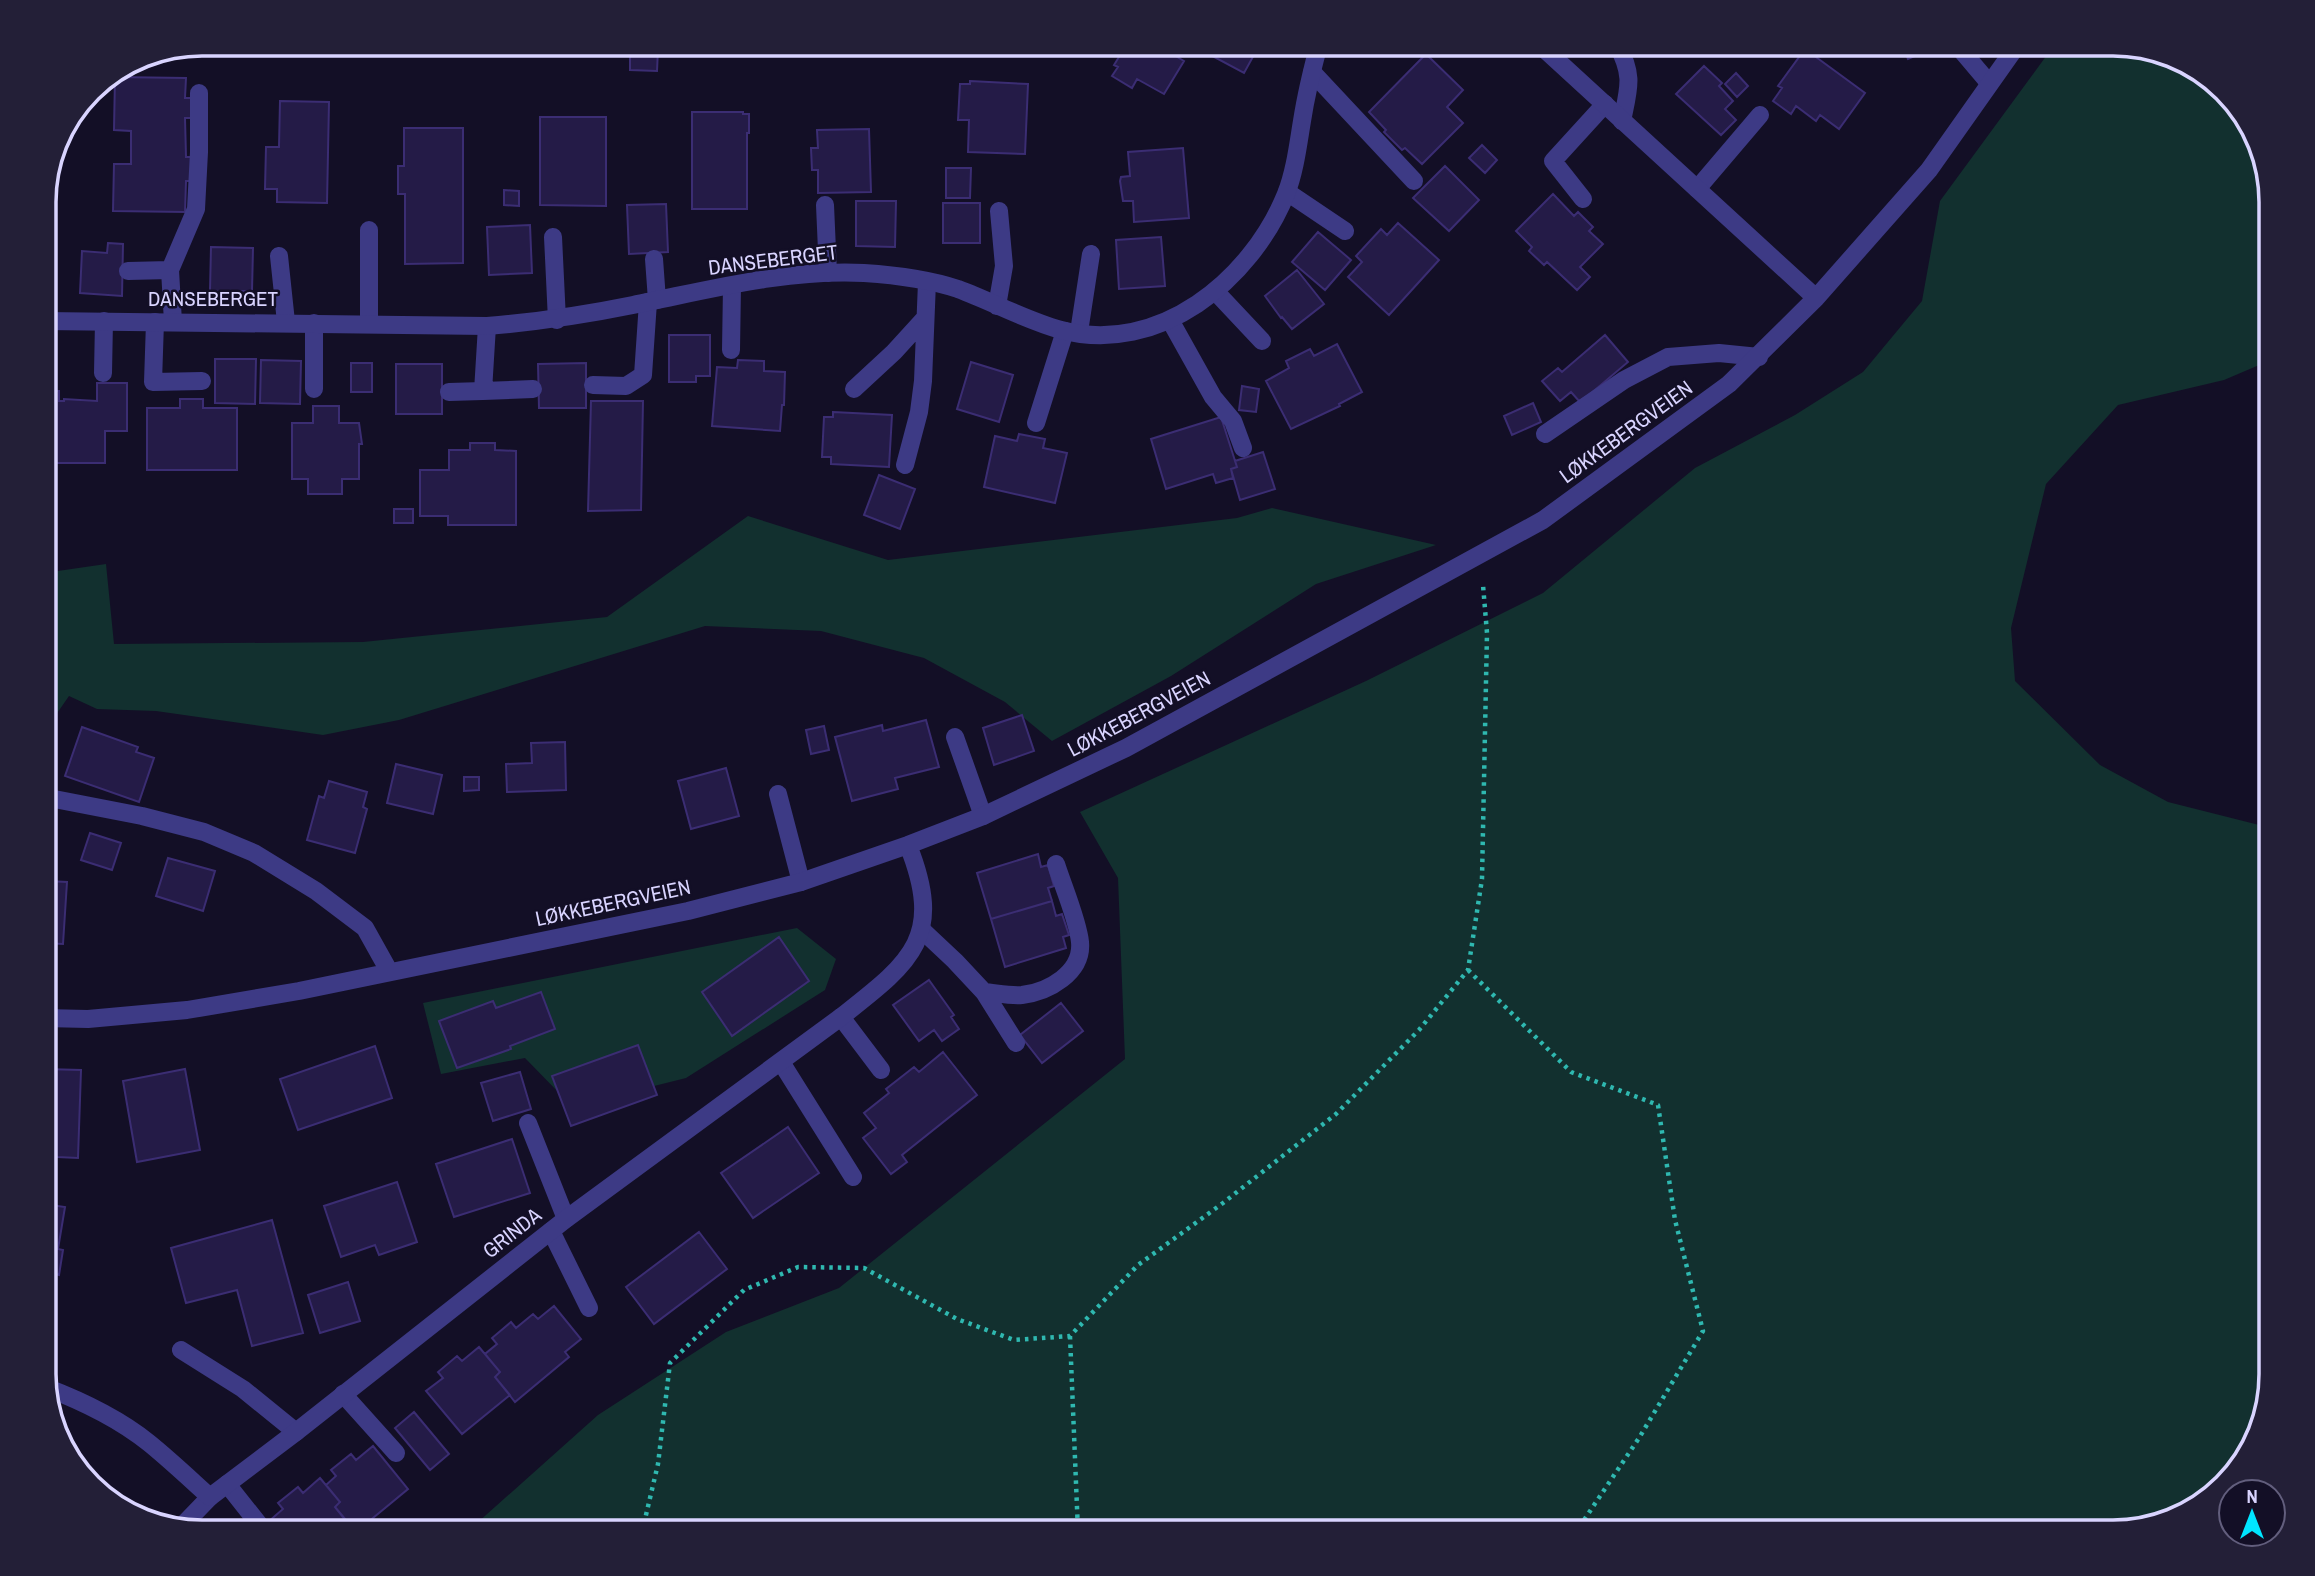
<svg xmlns="http://www.w3.org/2000/svg" width="2315" height="1576" viewBox="0 0 2315 1576" font-family="'Archivo Narrow',sans-serif">
  <rect width="100%" height="100%" fill="#130f26"/>
  <path fill="#12302f" d="M2055 44H2113L2201 71 2250 123 2271 202V360L2224 380 2118 405 2046 484 2011 628 2015 681 2100 765 2168 802 2271 828V1374L2244 1462 2192 1511 2113 1532H467L598 1415 726 1332 839 1288 1125 1059 1118 878 1080 812 1366 681 1543 593 1695 468 1795 415 1863 372 1922 301 1940 201Z
    M1272 508 1436 545 1316 584 1171 676 1052 741 1005 702 924 658 821 631 705 626 399 720 323 735 156 711 97 709 69 696 44 732V573L106 564 114 644 363 642 607 617 748 516 888 560 1237 518Z
    M797 928 836 959 825 990 686 1078 638 1090 563 1097 525 1058 441 1074 423 1003Z"/>
  <path fill="#241b47" stroke="#3b2d73" stroke-width="2" d="M949 44H991L990 52 949 48Z
    M1127 44H1155L1184 61 1164 94 1137 79 1132 88 1112 76 1118 67 1114 65Z
    M1190 44H1260L1244 73Z
    M1902 44H1918L1922 53 1908 59Z
    M630 48 658 49 657 71 630 70Z
    M1805 49 1865 93 1839 129 1820 115 1816 121 1796 106 1791 114 1773 101 1782 88 1778 86Z
    M1426 54 1463 90 1447 107 1463 123 1422 164 1405 148 1402 150 1384 132 1386 130 1369 112Z
    M1704 66 1722 83 1719 86 1733 101 1725 109 1736 120 1721 135 1676 94Z
    M1736 73 1748 86 1737 97 1725 84Z
    M115 77 186 78 185 98H195L194 118H185L186 157H194L193 181H186L185 212 113 211 114 164H131V131L114 130Z
    M970 81 1028 84 1025 154 968 152 969 120H958L960 84H970Z
    M280 101 329 102 327 203 277 202V189H265L266 147H279Z
    M692 112H743V114H749V133H747V209H692Z
    M540 117H606V206L540 205Z
    M404 128H463V263L405 264V194H398V166H404Z
    M869 129 871 192 818 193V170H812L811 148H818L817 130Z
    M1482 145 1497 160 1485 173 1469 158Z
    M1183 148 1189 218 1134 222 1133 201H1123L1120 181 1121 177 1130 176 1128 152Z
    M1445 166 1479 200 1449 231 1413 198Z
    M946 168H971L970 198H946Z
    M504 190 519 191V206L504 205Z
    M1553 194 1574 216 1578 212 1593 227 1589 231 1603 244 1580 267 1590 277 1577 290 1547 262 1544 265 1529 251 1532 247 1516 231Z
    M856 201H896L895 247 856 246Z
    M943 203H980V243H943Z
    M666 204 668 252 629 254 627 205Z
    M1398 223 1439 260 1389 315 1348 277 1362 262 1356 256 1381 229 1387 235Z
    M530 225 532 273 489 275 487 227Z
    M1318 232 1351 260 1325 290 1292 262Z
    M1161 237 1165 286 1119 289 1116 240Z
    M108 243 123 244 122 296 80 293 82 251 107 253Z
    M211 247 253 248 252 291H210Z
    M1297 270 1324 304 1292 329 1282 317 1281 318 1265 296Z
    M669 335H710V376H696V382H669Z
    M1605 335 1628 362 1589 395 1579 401 1571 392 1560 401 1542 381 1558 368 1562 372Z
    M1337 344 1362 392 1339 404 1340 406 1291 429 1266 381 1289 368 1286 361 1310 349 1314 356Z
    M215 359H256L255 404 215 403Z
    M261 360 301 361 300 404 260 403Z
    M738 360 764 361V371L785 372 784 405H782L780 431 712 426 717 367 737 368Z
    M971 362 1013 375 999 422 957 409Z
    M351 363H372V392H351Z
    M586 363V408H539L538 364Z
    M396 364H442V414H396Z
    M97 383H127V431H105V463H44V391H59V401H64V399L97 401Z
    M1242 386 1259 389 1256 412 1239 410Z
    M180 399H203V408H237V470H147V408H180Z
    M591 401H643L641 510 588 511Z
    M1533 403 1541 422 1512 435 1504 416Z
    M313 406H339V423H359L362 444H359V479H342V494H308V479H292V423H313Z
    M833 412 892 415 889 467 831 464V457H822L824 417H833Z
    M1221 417 1237 467 1231 469 1233 478 1216 483 1213 474 1166 489 1151 439Z
    M1019 434 1045 439 1043 448 1067 453 1055 503 984 487 995 436 1017 441Z
    M470 443H495V450L516 451V525H448V516H420V470H449V450H470Z
    M1263 452 1275 489 1240 500 1231 469 1237 467 1235 461Z
    M879 475 915 489 900 529 864 515Z
    M394 509H413V523H394Z
    M1022 715 1034 751 994 765 983 728Z
    M926 720 939 767 895 778 898 789 852 801 835 737 882 725 883 731Z
    M824 726 829 750 811 754 806 730Z
    M82 727 138 747 136 752 154 758 139 802 65 776Z
    M565 742 566 790 507 792 506 764 532 763 531 743Z
    M396 764 442 775 433 814 387 803Z
    M726 768 739 816 691 829 678 781Z
    M464 777H479V790L464 791Z
    M329 781 367 792 363 807 367 809 355 853 307 840 319 796 324 798Z
    M90 833 121 843 112 870 81 860Z
    M1038 854 1041 867 1048 865 1054 886 1048 888 1052 901 991 919 977 873Z
    M168 858 215 871 203 911 156 896Z
    M44 864H48L47 881 67 882 63 944 44 943Z
    M1052 901 1056 916 1062 914 1069 935 1063 937 1066 948 1005 967 991 919Z
    M779 937 809 981 732 1036 702 992Z
    M929 980 954 1015 951 1017 959 1029 942 1041 934 1030 919 1041 893 1005Z
    M541 992 555 1029 510 1046 511 1049 457 1068 439 1021 493 1001 496 1008Z
    M1061 1003 1083 1031 1042 1063 1020 1035Z
    M638 1045 657 1095 571 1126 552 1076Z
    M375 1046 392 1098 298 1130 280 1079Z
    M943 1052 977 1095 902 1155 907 1162 891 1174 863 1138 876 1128 864 1113 889 1093 886 1089 914 1067 919 1072Z
    M44 1069 81 1070 78 1158 57 1157 44 1150Z
    M185 1069 200 1150 137 1162 123 1081Z
    M520 1072 531 1109 493 1121 481 1083Z
    M788 1127 819 1173 753 1218 721 1173Z
    M512 1139 530 1193 454 1217 436 1164Z
    M397 1182 417 1242 379 1255 375 1245 341 1257 324 1206Z
    M44 1204 65 1207 58 1249 63 1250 59 1275 55 1274 50 1303 44 1302Z
    M272 1220 303 1333 252 1346 237 1290 186 1303 171 1248Z
    M699 1232 727 1269 654 1324 626 1287Z
    M348 1282 360 1321 320 1333 308 1295Z
    M554 1306 581 1339 565 1352 569 1357 515 1402 495 1377 500 1372 485 1354 497 1344 492 1338 511 1322 516 1328 533 1314 538 1319Z
    M479 1347 500 1372 495 1377 510 1395 462 1434 426 1391 443 1378 438 1372 457 1356 462 1361Z
    M414 1412 449 1454 430 1470 395 1428Z
    M373 1446 408 1489 356 1532 335 1507 340 1502 326 1485 336 1476 331 1470 351 1454 356 1460Z
    M320 1478 340 1502 335 1507 350 1526 342 1532H274L267 1523 283 1509 278 1503 298 1487 303 1493Z"/>
  <g fill="none" stroke-linecap="round" stroke-linejoin="round">
    <path stroke="#2fb8b0" stroke-width="4.5" stroke-dasharray="3.5 5" stroke-linecap="butt" d="M1468 970 1571 1072 1658 1105 1675 1220 1703 1331 1639 1438 1576 1532
      M1070 1336 1078 1532
      M642 1532 658 1464 670 1363 744 1290 798 1267 864 1268 957 1319 1014 1340 1070 1336 1138 1265 1223 1203 1336 1114 1419 1030 1468 970 1482 879 1487 633 1483 585"/>
    <path stroke="#3d3a85" stroke-width="18" d="M1617 44C1634 76 1629 87 1622 121
      M1956 44 1989 83
      M1312 72 1414 181
      M1697 189 1760 115
      M1287 192 1345 231
      M1583 199 1553 161 1605 104
      M825 205 828 273
      M369 230V324
      M553 237 557 320
      M279 256 286 322
      M654 259 657 300
      M128 271 170 270
      M1215 291 1262 341
      M997 306 1004 266 999 211
      M1170 320 1213 397 1233 421 1243 448
      M155 322 153 382 202 381
      M173 322 170 270 196 209 199 152V93
      M314 323V389
      M487 326 483 391 533 389
      M1079 332 1091 254
      M731 350 732 286
      M103 373 104 321
      M593 385 626 386 643 375 648 302
      M854 389 894 352 925 318
      M449 392 483 391
      M1036 423 1065 331
      M1545 434 1624 380 1668 357 1719 353 1759 357
      M905 465 919 412 923 381 927 282
      M955 737 983 816
      M778 794 801 882
      M922 930 955 961 984 992 1016 1043
      M984 992C996 993 1010 996 1022 995 1048 992 1083 973 1080 942 1078 921 1063 886 1056 864
      M841 1017 881 1070
      M781 1062 853 1177
      M528 1123 566 1219
      M551 1231 589 1308
      M181 1350 243 1389 296 1432
      M343 1394 396 1453
      M227 1484 265 1532
      M182 1526 210 1497"/>
    <path stroke="#3d3a85" stroke-width="18" d="M1539 44 1816 298
      M44 321 487 326C536 322 584 315 633 305 709 290 786 269 864 273 895 275 928 279 958 289 993 302 1025 320 1061 330 1159 356 1251 280 1286 194 1295 171 1298 145 1302 121 1306 95 1312 70 1319 44
      M44 797 142 816 204 832 254 853 316 891 365 928 389 971
      M44 1018 88 1019 187 1010 299 991 688 911 801 882 908 845 983 816 1126 748 1543 520 1729 384 1816 298 1929 170 2018 44
      M45 1387C82 1401 118 1418 149 1443 170 1460 190 1479 210 1497L296 1432 566 1219 841 1017C911 962 945 938 908 845"/>
  </g>
  <g text-anchor="middle" stroke-width="5" stroke-linejoin="round" paint-order="stroke">
    <g font-size="21" fill="#d9d4ff" stroke="#130f26">
      <text transform="translate(773 260) rotate(-7)" y="7">DANSEBERGET</text>
      <text x="213" y="306">DANSEBERGET</text>
      <text transform="translate(1626 432) rotate(-36)" y="7">LØKKEBERGVEIEN</text>
      <text transform="translate(1139 714) rotate(-28)" y="7">LØKKEBERGVEIEN</text>
      <text transform="translate(613 903) rotate(-12)" y="7">LØKKEBERGVEIEN</text>
      <text transform="translate(512 1233) rotate(-38)" y="7">GRINDA</text>
    </g>
  </g>
  <path d="M0 0H2315V1576H0ZM202 56H2113A146 146 0 0 1 2259 202V1374A146 146 0 0 1 2113 1520H202A146 146 0 0 1 56 1374V202A146 146 0 0 1 202 56Z" fill="#231f37" fill-rule="evenodd"/>
  <path fill="none" stroke="#d9d4ff" stroke-width="3.5" d="M202 56H2113A146 146 0 0 1 2259 202V1374A146 146 0 0 1 2113 1520H202A146 146 0 0 1 56 1374V202A146 146 0 0 1 202 56Z"/>
  <g transform="translate(2252 1513)"><circle r="33" fill="#130f26" stroke="#625e7d" stroke-width="2"/>
  <path d="M0-5L12 26L0 18L-12 26Z" fill="#00e5ff"/>
  <text y="-10" font-size="19" font-weight="bold" text-anchor="middle" fill="#d9d4ff">N</text>
  </g>
</svg>
